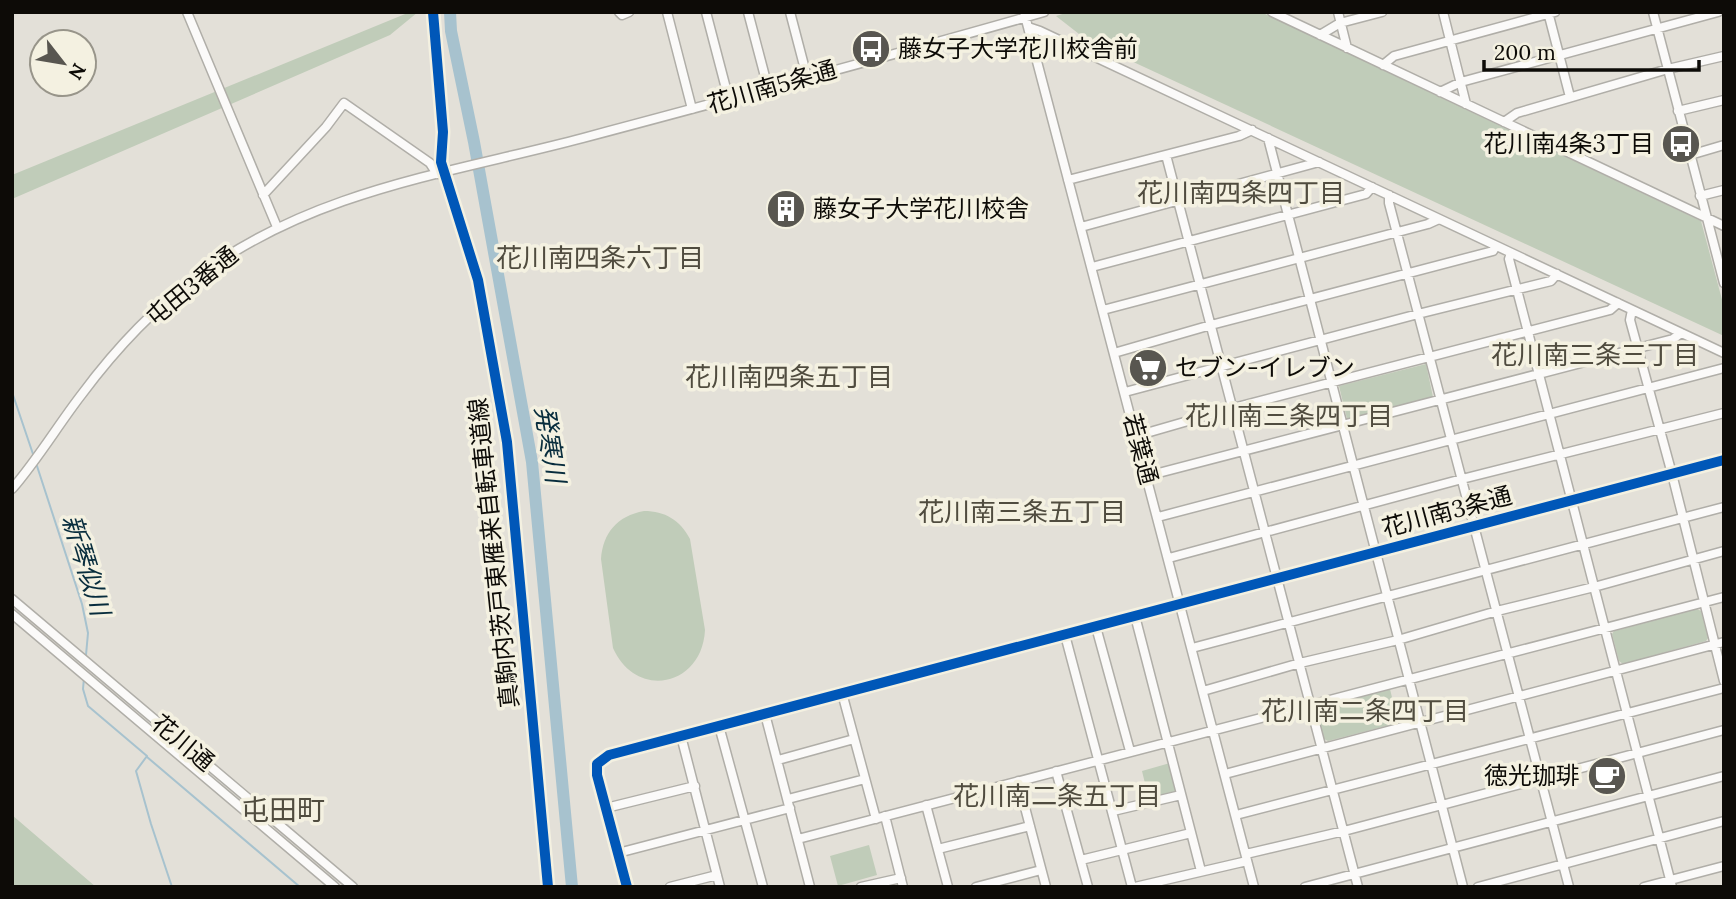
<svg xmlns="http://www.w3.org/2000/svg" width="1736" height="899" viewBox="0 0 1736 899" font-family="Lora,'Noto Sans JP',serif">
  <rect width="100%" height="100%" fill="#e3e0d8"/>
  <path fill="#c0ccb9" d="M410 12H418L390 35 12 199V175Z
    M1069 12H1261L1701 221 1724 307V336L1088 41 1056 16Z
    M1426 364 1433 397 1347 419 1339 386Z
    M644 511C665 511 680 520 690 539L705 630C702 687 636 700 613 648L601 559C603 533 617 516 644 511Z
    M1697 609 1701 611 1708 638 1706 641 1623 664 1619 661 1612 634 1614 631Z
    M1390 689 1396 714 1392 716 1394 724 1328 741 1324 739 1317 712 1320 708Z
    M1170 763 1178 789 1175 793 1149 800 1142 771Z
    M12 815 96 887H12Z
    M869 845 877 875 838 886 830 856Z"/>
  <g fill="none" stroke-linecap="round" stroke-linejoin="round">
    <path stroke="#a7c2ce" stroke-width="2" d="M12 392 34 457
      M36 463 82 604 88 633 86 655
      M84 678 83 689 88 706 147 756 136 771 151 824 172 887
      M147 757 300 887"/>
    <path stroke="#a7c2ce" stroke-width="12" d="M450 12 451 31 474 142 532 462 572 887"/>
    <g stroke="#b0aea8" stroke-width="11">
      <path id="minor" d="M187 12 277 227
        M619 12 622 15 629 12
        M667 12 692 109
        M706 12 729 100
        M748 12 768 88
        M790 12 807 77
        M1024 12 1254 887
        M1272 12 1724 226
        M1338 12 1347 48
        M1443 12 1466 104
        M1548 12 1570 97
        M1653 12 1724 283
        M1028 27 1040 31 1724 353
        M1320 35 1340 23 1382 12
        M1383 65 1394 56 1555 12
        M1440 92 1461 82 1718 12
        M1678 111 1724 100
        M1504 122 1517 113 1668 69 1724 56
        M1268 138 1463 887
        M1166 155 1358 887
        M1690 155 1724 145
        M1068 180 1239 136 1252 130
        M263 195 326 127 344 103 430 163 437 174
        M1389 195V203L1569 887
        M1700 196 1724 190
        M1081 227 1319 162
        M1511 253 1509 259 1672 887
        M1092 267 1366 194 1372 187
        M1103 310 1428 224 1439 219
        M1632 310 1630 320 1672 474 1724 681
        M1114 353 1211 325 1493 251 1496 246
        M1125 392 1418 314 1551 281 1557 274
        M1136 436 1233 408 1610 310 1618 303
        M1147 476 1673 339 1681 333
        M12 489C38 459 58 425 82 394 114 351 154 308 198 276 314 190 447 174 583 138 737 97 891 56 1044 12
        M1158 517 1724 368
        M1169 558 1462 479 1724 413
        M12 599 353 887
        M12 614 335 887
        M1135 616 1201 871
        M1096 627 1130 751
        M1065 635 1132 887
        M1192 648 1724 507
        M1203 691 1300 663 1398 640 1497 611 1594 587 1724 551
        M842 693 876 819
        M765 714 810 887
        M719 726 763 887
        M681 736 720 887
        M778 760 854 739
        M1056 771 1088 887
        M1225 774 1724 642
        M1018 781 1046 887
        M788 799 865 779
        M926 805 948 887
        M606 808 695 786
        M1113 811 1181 795
        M1236 815 1724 688
        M885 816 903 887
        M798 839 1724 597
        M938 849 1030 826
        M618 853 790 808
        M1246 854 1344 831 1724 730
        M1081 860 1191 833
        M627 887 597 775V764L609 755 1724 460
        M670 887 717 875
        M861 887 901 878
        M976 887 1041 870
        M1135 887 1247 861
        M1305 887 1724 776
        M1478 887 1724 821
        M1644 887 1724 866"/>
    </g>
    <use href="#minor" stroke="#fbfaf9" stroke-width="8"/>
    <g stroke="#f4f1e1" stroke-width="15">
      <path id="cycleway" d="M433 12 443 132 441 162 478 280 507 442 548 887
        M627 887 597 775V764L609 755 1724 460"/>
    </g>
    <use href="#cycleway" stroke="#0057b8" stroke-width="10"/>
  </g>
  <defs>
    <g id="bus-disc" transform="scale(2.0125)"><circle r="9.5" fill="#585650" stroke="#f4f1e1"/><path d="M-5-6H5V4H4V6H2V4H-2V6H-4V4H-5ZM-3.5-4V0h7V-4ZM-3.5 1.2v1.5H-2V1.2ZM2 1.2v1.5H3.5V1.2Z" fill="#fff"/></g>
    <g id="building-disc" transform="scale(2.0125)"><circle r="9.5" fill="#585650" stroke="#f4f1e1"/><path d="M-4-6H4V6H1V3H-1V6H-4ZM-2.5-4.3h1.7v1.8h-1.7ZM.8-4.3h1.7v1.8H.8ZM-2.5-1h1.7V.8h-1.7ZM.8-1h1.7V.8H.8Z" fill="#fff"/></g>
    <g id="supermarket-disc" transform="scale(2.0125)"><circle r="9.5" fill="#585650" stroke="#f4f1e1"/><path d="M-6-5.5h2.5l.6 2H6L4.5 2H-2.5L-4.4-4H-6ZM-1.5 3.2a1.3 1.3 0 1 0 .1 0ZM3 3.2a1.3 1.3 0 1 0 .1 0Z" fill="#fff"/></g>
    <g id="cafe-disc" transform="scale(2.0125)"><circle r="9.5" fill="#585650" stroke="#f4f1e1"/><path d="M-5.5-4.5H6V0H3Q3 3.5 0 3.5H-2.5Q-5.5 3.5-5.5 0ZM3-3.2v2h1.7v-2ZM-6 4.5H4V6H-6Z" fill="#fff"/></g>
  </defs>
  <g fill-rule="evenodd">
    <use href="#bus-disc" x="871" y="49"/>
    <use href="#bus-disc" x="1681" y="144"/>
    <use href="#building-disc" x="786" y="209"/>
    <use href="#supermarket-disc" x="1148" y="368"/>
    <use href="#cafe-disc" x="1607" y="776"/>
  </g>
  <g text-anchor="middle" stroke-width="7" stroke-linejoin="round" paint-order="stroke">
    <g font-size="24" fill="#0d0b07" stroke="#f4f1e1" text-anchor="start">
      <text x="898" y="57">藤女子大学花川校舎前</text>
      <text x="1654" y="152" text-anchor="end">花川南4条3丁目</text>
      <text x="813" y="217">藤女子大学花川校舎</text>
      <text x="1175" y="376">セブン-イレブン</text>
      <text x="1580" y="784" text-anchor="end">徳光珈琲</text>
    </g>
    <g font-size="24" fill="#0d0b07" stroke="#f4f1e1">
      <text transform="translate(772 87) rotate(-16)" y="8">花川南5条通</text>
      <text transform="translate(192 286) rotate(-39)" y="8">屯田3番通</text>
      <text transform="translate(1140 449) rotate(75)" y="8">若葉通</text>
      <text transform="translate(1447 512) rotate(-15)" y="8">花川南3条通</text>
      <text transform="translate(494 553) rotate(-96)" y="8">真駒内茨戸東雁来自転車道線</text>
      <text transform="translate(183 743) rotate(40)" y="8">花川通</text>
    </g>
    <g font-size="26" fill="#504c3f" stroke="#f4f1e1">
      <text x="1241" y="202">花川南四条四丁目</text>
      <text x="600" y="267">花川南四条六丁目</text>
      <text x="1595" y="364">花川南三条三丁目</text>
      <text x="789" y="386">花川南四条五丁目</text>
      <text x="1289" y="425">花川南三条四丁目</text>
      <text x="1022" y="521">花川南三条五丁目</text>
      <text x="1365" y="720">花川南二条四丁目</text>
      <text x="1057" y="805">花川南二条五丁目</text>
    </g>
    <g font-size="26" font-style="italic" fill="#082d3d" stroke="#f4f1e1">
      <text transform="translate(550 444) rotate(81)" y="9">発寒川</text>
      <text transform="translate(86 565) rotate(73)" y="9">新琴似川</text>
    </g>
    <g font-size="28" fill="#504c3f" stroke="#f4f1e1">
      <text x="283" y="820">屯田町</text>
    </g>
  </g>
  <rect width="1736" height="899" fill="none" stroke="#0d0b07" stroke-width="28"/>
  <g transform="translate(63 63) rotate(121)"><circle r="33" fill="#f4f1e1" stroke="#98958a" stroke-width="2"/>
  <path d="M0-5L12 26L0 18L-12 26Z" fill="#585650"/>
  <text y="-10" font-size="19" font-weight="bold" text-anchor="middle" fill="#0d0b07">N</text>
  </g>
  <path d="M1484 60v10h215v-10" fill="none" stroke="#0d0b07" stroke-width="3.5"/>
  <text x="1494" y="60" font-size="21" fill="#0d0b07" stroke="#f4f1e1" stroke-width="5" paint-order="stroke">200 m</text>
</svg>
